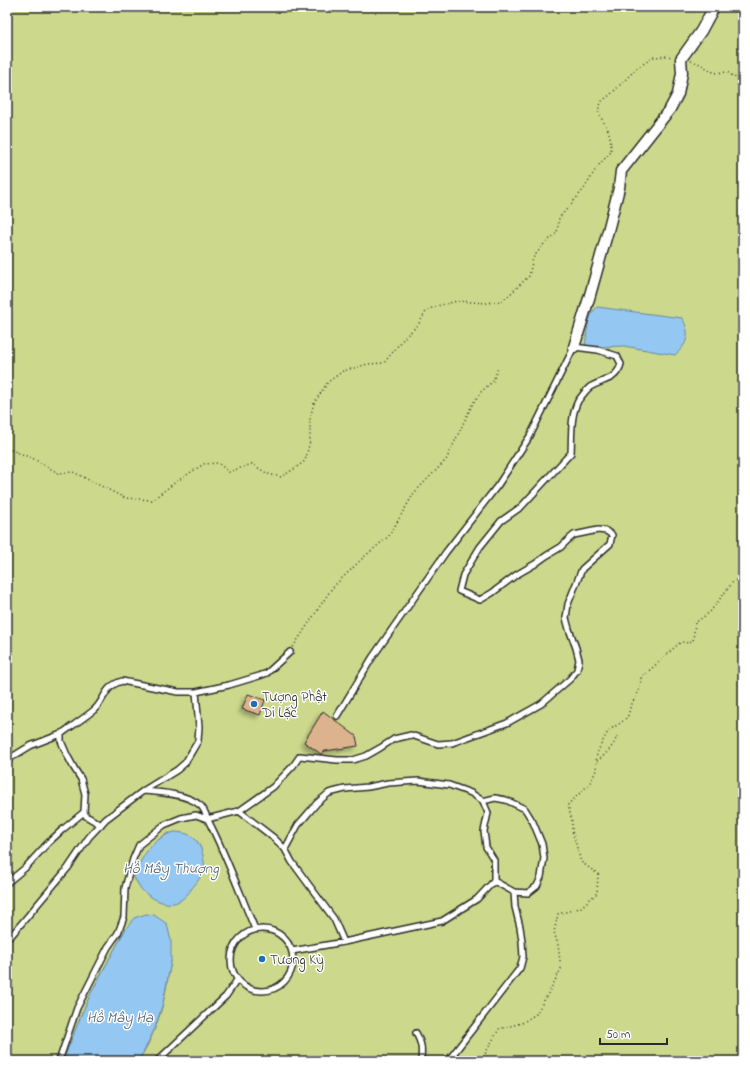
<svg xmlns="http://www.w3.org/2000/svg" width="750" height="1068" viewBox="0 0 750 1068" font-family="'Indie Flower',sans-serif">
  <defs>
    <filter id="shadow"><feDropShadow dx="-3.5" dy="3.5" stdDeviation="2" flood-color="#0004"/></filter>
  </defs>
  <rect width="100%" height="100%" fill="#f8f0e8"/>
  <filter id="ink" filterUnits="userSpaceOnUse"><feTurbulence type="fractalNoise" baseFrequency=".025" numOctaves="2"/><feDisplacementMap in="SourceGraphic" scale="8" xChannelSelector="R" yChannelSelector="G"/><feConvolveMatrix kernelMatrix="1 2 1 2 8 2 1 2 1" color-interpolation-filters="sRGB"/></filter>
  <g filter="url(#ink)">
    <path fill="#ccd88b" stroke="#7c825b" fill-rule="evenodd" d="M11 7H743V1061H138C145 1051 151 1039 155 1028 164 1007 167 983 171 961L125 930 91 993 63 1061H7V9ZM168 833 192 836 197 841 201 849 159 901 142 889 134 878C143 861 150 842 168 833Z"/>
    <path fill="#94c7f1" stroke="#6a89a2" d="M597 307 682 318C691 333 688 344 675 355L624 346 596 347 585 346C587 334 587 315 597 307Z
      M175 832C192 833 198 838 203 855 203 858 205 863 204 867 203 874 197 883 192 888 189 893 185 898 179 901 168 908 149 898 141 889 139 886 137 882 134 878 139 859 154 836 175 832Z
      M146 914 154 915 167 924 171 941V961L163 1003 155 1028 143 1053 138 1061H63L82 1013 91 993 125 930 134 918Z"/>
    <path fill="#ddb38e" stroke="#2b2b2b" filter="url(#shadow)" d="M248 694 265 700 260 715 242 709Z
      M323 711 356 736 358 746 325 751 321 754 304 742Z"/>
    <g fill="none" stroke-linecap="round" stroke-linejoin="round">
      <g stroke="#2b2b2b" stroke-width="8">
        <path id="service" d="M7 760 30 746 61 734
          M143 791 177 770 185 763 198 741 199 727 196 692
          M483 801 495 798 506 800 525 809 533 822 542 844 544 858 541 877 537 886 528 893 514 892 494 881
          M239 811 274 838 285 849 292 862 334 919 344 942
          M101 825 86 816 84 812 85 794 81 779 74 768 67 755 61 741V734C72 726 84 718 94 710 106 699 103 687 122 681L178 692H196L229 685 259 676 267 673 290 652
          M285 849 298 825 305 817 317 803 329 793 345 789 368 787 388 783 418 781 449 785 471 793 483 801 488 813 484 831 486 847 494 860V881L477 899 442 921 344 942 292 951
          M7 883 25 868 47 844 62 830 84 812
          M231 960a31 31 0 1 1 62 0a31 31 0 1 1-62 0Z
          M7 938 11 936 68 868 89 837 106 819 143 791C159 792 189 794 201 806 205 810 207 818 209 822 227 857 240 894 255 929
          M416 1033C422 1044 422 1049 421 1061
          M59 1061 77 1008 108 947 118 933 124 917 125 888 133 859 139 845 164 825 181 818 196 815 207 819 239 811 273 787 293 766 300 756 337 760H353L366 756 380 748 394 739 411 735 438 744 452 743 507 723 541 704 570 679 577 670 579 660 576 648 569 629 566 618 568 604 582 569 610 544 612 535 606 531 598 530 574 535 568 540 561 547 546 556 535 564 516 575 492 593 480 600 459 591 463 575 480 547 501 521 521 507 571 453C572 436 570 417 578 401 581 397 586 390 590 387 603 379 616 381 621 364L617 356 598 350 574 347 530 436 498 485 446 552 372 658 337 716
          M157 1061 226 996 237 980
          M446 1061 451 1057 520 968 523 957 522 941 520 927 515 907 514 892"/>
      </g>
      <g stroke="#2b2b2b" stroke-width="13">
        <path id="minor" d="M574 347 590 295 609 227 619 188 621 171 670 109 678 94 682 73 681 59 701 31 714 7"/>
      </g>
      <path stroke="#2b2b2b" stroke-width="1.5" stroke-dasharray="1 3" stroke-linecap="butt" d="M691 61 698 63 715 73 727 72 743 83
        M7 449H9L34 459 58 473 73 472 125 498 152 500 177 481 204 464 218 463 229 472 252 464 268 474 281 477 294 469 305 461 310 441V418L314 403 328 382 343 371 368 364 384 363 404 338 418 325 427 310 437 306 457 301 487 303 502 301 508 296 529 276 533 258 544 244 557 233 559 218 584 189 597 167 611 152C611 145 611 138 608 130 605 123 600 118 598 110L602 101 610 95 637 68 654 57 667 56 672 57
        M293 647 332 588 365 556 389 536 414 493 446 460 473 403 481 392 493 381 498 368
        M597 761C605 755 614 746 617 736
        M482 1061 486 1052 499 1029 522 1023 536 1014 549 992 561 969 558 945 554 932 558 914 580 908 597 893 598 874 581 862 572 830V821L568 805C576 795 589 788 594 775 598 768 595 762 597 754 599 748 603 741 606 735 610 727 622 724 627 717 629 715 629 711 630 708 635 696 641 692 641 677 655 667 667 653 681 642L690 643 693 640 695 623 710 612 732 583 743 575"/>
      <use href="#service" stroke="#fff" stroke-width="5"/>
      <use href="#minor" stroke="#fff" stroke-width="10"/>
    </g>
  </g>
  <g fill="#1f6fb2" stroke="#fff" stroke-width="1.5">
    <circle cx="254" cy="704" r="4"/>
    <circle cx="262" cy="959" r="4"/>
  </g>
  <g text-anchor="middle" stroke-width="3" stroke-linejoin="round" paint-order="stroke">
    <g font-size="14" fill="#2b2b2b" stroke="#fff" text-anchor="start">
      <text x="262" y="701">Tượng Phật<tspan x="262" dy="16">Di Lặc</tspan></text>
      <text x="270" y="964">Tương Kỳ</text>
    </g>
    <g font-size="15" font-style="italic" fill="#4a5a66" stroke="#fff">
      <text x="171" y="873">Hồ Mây Thượng</text>
      <text x="120" y="1022">Hồ Mây Hạ</text>
    </g>
  </g>
  <rect width="750" height="1068" fill="none" stroke="#fff" stroke-width="24"/>
  <rect x="12" y="12" width="726" height="1044" fill="none" stroke="#2b2b2b" stroke-width="1.5" filter="url(#ink)"/>
  <path d="M600 1038v6h67v-6" fill="none" stroke="#2b2b2b" stroke-width="2"/>
  <text x="606" y="1038" font-size="12" fill="#2b2b2b" stroke="#ffffff" stroke-width="3" paint-order="stroke">50 m</text>
</svg>
